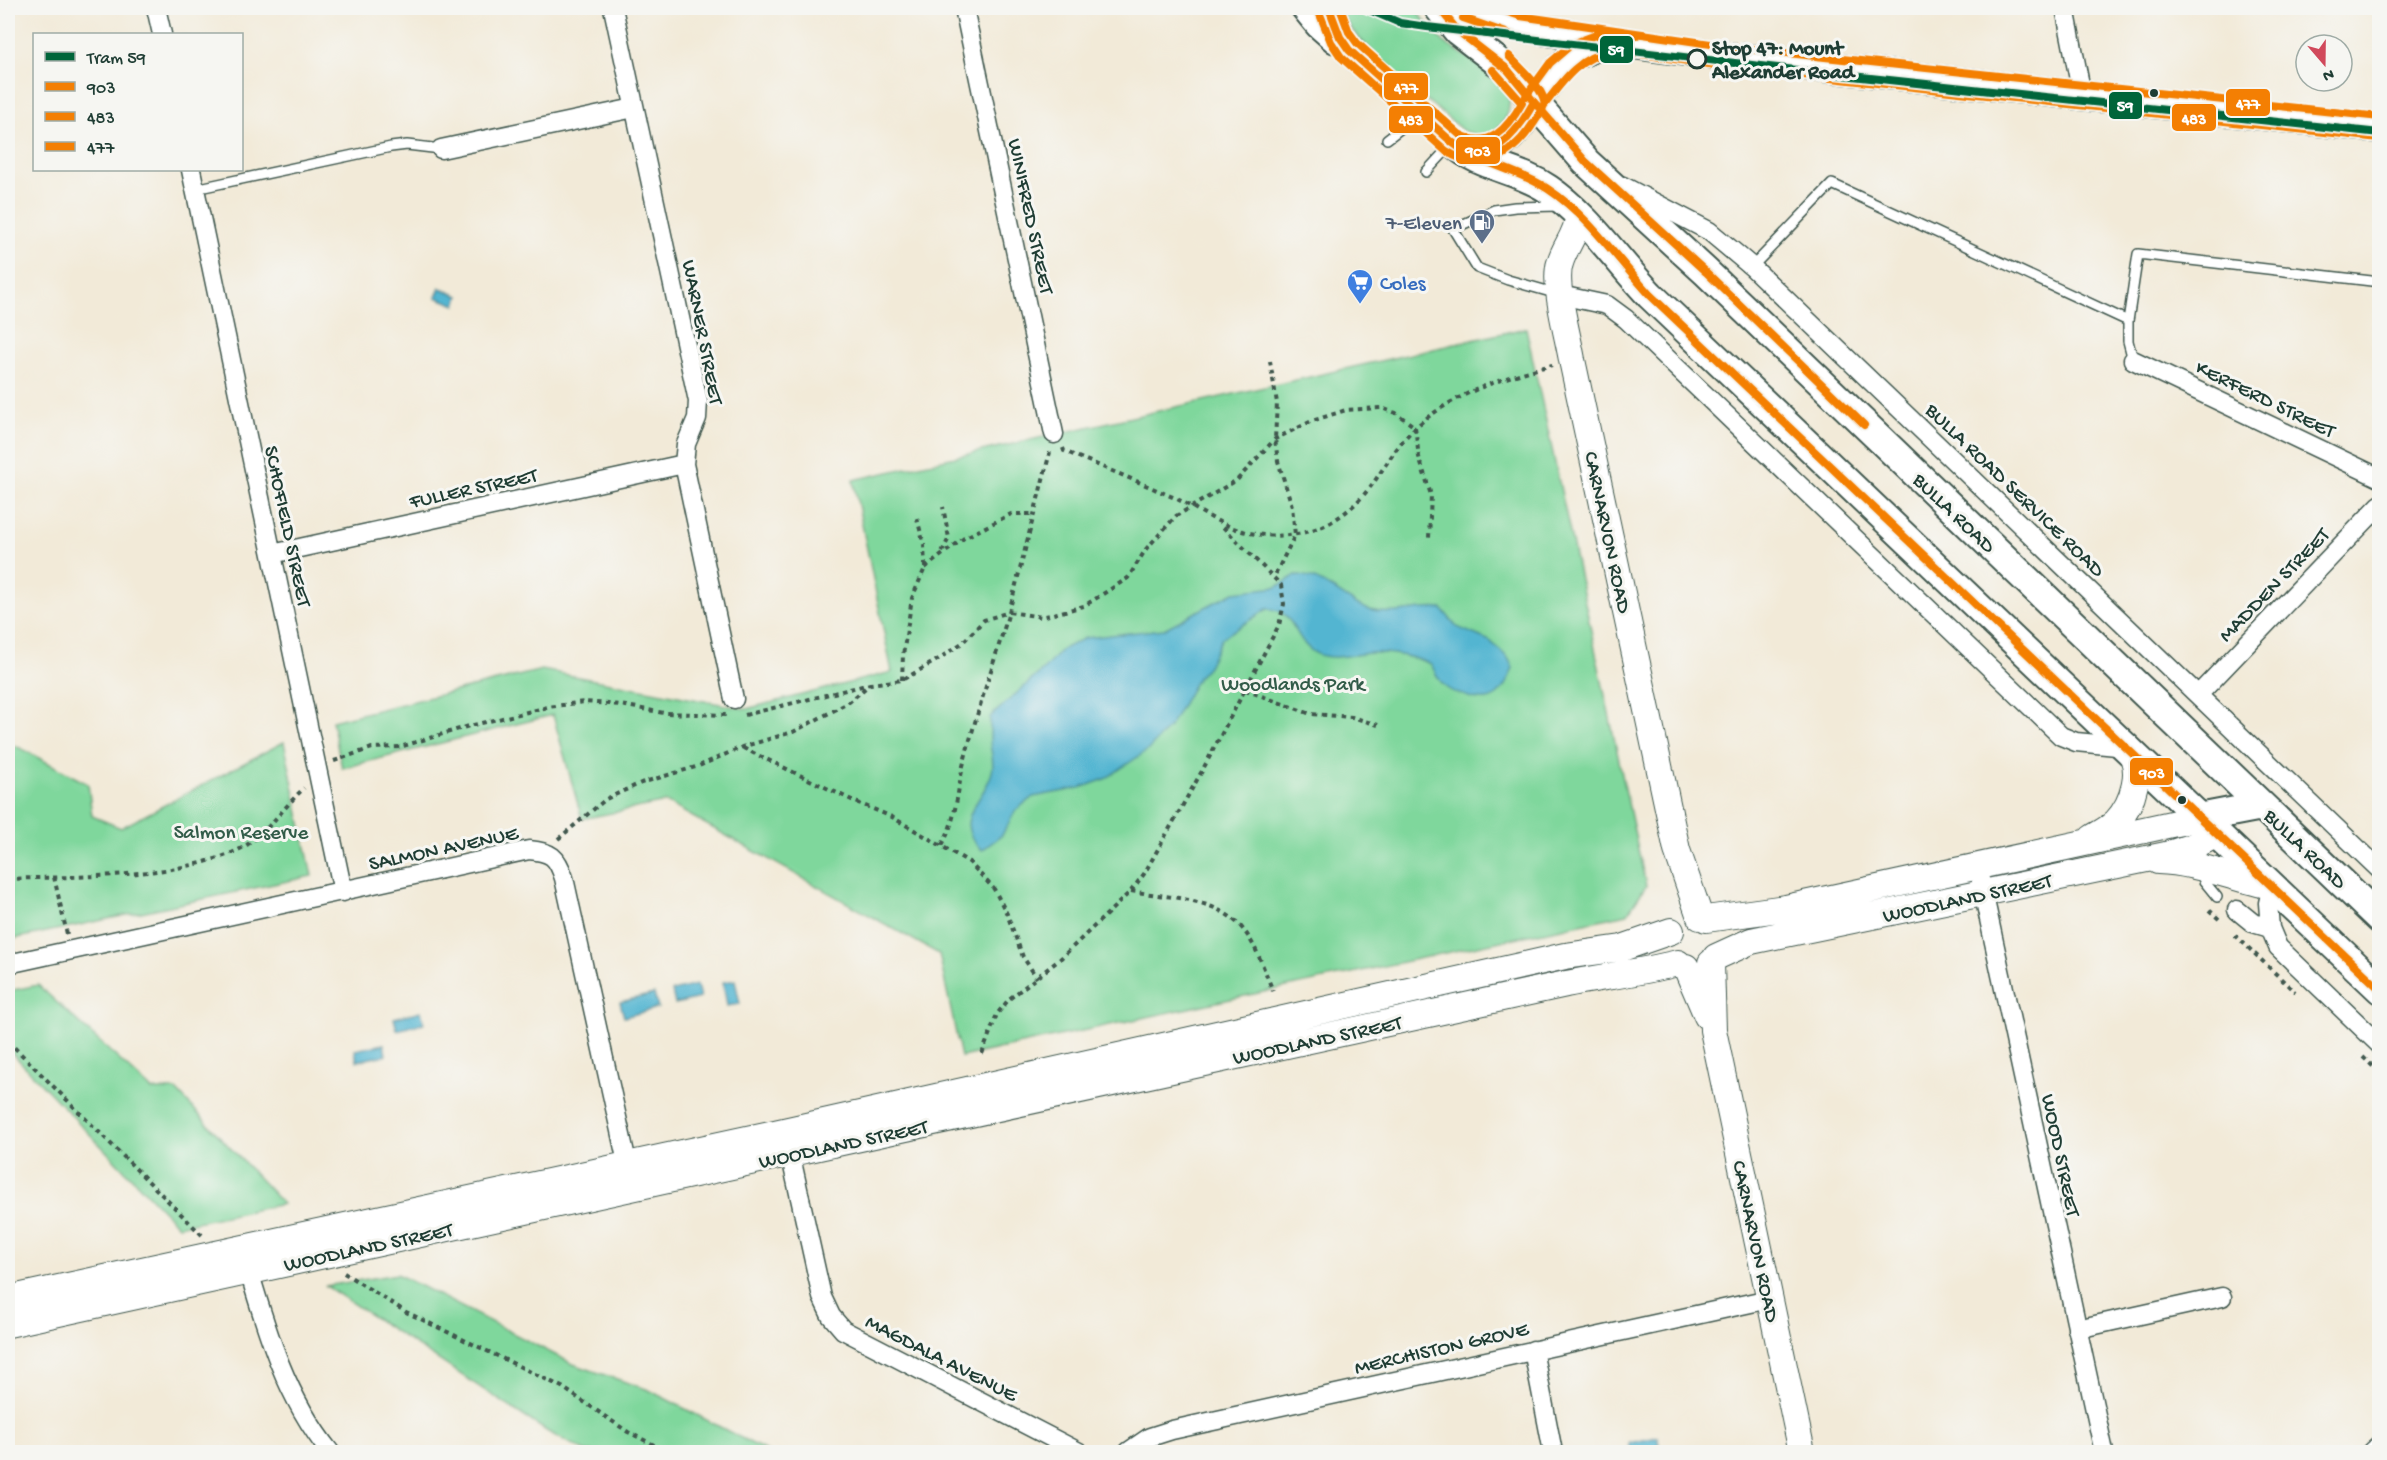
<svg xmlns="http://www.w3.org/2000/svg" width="2387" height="1460" viewBox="0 0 2387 1460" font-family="'Gochi Hand',sans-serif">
  <rect width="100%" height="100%" fill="#f6f6f2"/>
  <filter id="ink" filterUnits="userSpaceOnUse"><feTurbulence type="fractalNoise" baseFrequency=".0167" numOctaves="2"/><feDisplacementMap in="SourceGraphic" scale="12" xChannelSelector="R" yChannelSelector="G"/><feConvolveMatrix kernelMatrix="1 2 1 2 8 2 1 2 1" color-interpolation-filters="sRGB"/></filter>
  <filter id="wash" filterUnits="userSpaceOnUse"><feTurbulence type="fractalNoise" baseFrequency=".008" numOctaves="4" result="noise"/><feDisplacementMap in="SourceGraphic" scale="24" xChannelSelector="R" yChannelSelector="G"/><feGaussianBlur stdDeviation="1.35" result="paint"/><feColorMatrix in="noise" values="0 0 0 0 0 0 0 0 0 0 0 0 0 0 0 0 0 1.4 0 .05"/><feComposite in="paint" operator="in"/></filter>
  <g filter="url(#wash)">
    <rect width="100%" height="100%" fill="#f2ead8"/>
    <path fill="#7fd79c" stroke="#4f8a68" stroke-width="1.5" d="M1336 8H1413C1424 19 1433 32 1444 42 1462 57 1490 65 1504 85 1517 103 1505 137 1479 135 1474 135 1467 132 1462 130 1420 93 1366 55 1336 8Z
      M1526 328 1646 886 1627 914 961 1057 939 954 666 802 582 819 553 715 342 768 332 721 542 670 746 709 892 672 853 480Z
      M284 742 312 876 8 940V744L18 747 88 784 92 816 121 828Z
      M38 985 152 1090H176L283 1204 178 1226 8 1049V991Z
      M397 1274 573 1364 649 1390 768 1452H587L548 1432 326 1286Z"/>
    <path fill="#52b5d1" stroke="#387982" stroke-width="1.5" d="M440 288 459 296 456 305 436 297Z
      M1296 575C1322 575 1343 600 1367 609 1390 618 1419 606 1442 609L1457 627 1490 641 1508 658 1513 668C1504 692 1495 705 1469 697 1461 694 1453 693 1447 688 1439 682 1435 672 1431 664 1411 656 1393 652 1371 653 1355 654 1336 660 1320 655 1293 646 1297 608 1267 609L1222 638 1208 666 1198 677 1170 726 1148 750 1105 779 1080 788 1033 797 1016 810 1002 835 982 850C949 819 984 803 992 772 995 761 990 751 990 740 990 733 990 725 990 717L1045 668 1061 650 1085 638 1164 629 1234 592 1277 587Z
      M735 980 740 1004 727 1006 723 982Z
      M697 985 700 998 675 1004 672 991Z
      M654 994 658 1008 624 1017 620 1002Z
      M421 1011 424 1023 397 1030 394 1018Z
      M384 1044 386 1055 357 1061 355 1050Z
      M1658 1437 1661 1448 1631 1452 1629 1443Z"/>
  </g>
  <g filter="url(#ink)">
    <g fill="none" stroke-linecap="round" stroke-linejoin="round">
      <g stroke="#3f574d" stroke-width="12">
        <path id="lane" d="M1387 139 1418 115
          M1426 172 1451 145
          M195 189 391 147 407 145 441 149
          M1752 267 1832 184 2128 321V341L2133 360
          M1558 294 1508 280 1477 268 1453 229 1494 210 1515 207 1558 206
          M2128 321 2138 254 2380 282
          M2200 870 2204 881 2217 897"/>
      </g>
      <g stroke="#3f574d" stroke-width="21">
        <path id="street" d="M156 8 162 34
          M613 8 698 401 697 418 686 444 684 464 734 699
          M964 8 1054 434
          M2065 8 2082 95
          M441 149 634 108
          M191 170 343 892
          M1623 186 1709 231 1752 267 2380 870
          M1560 295 1607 305 1626 319 2061 736 2076 742 2127 747
          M2133 360 2380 478
          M272 554 684 464
          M2198 695 2380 505
          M1981 882 2104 1452
          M2237 910 2253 923 2270 928 2278 947 2380 1045
          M2270 928 2268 903 2272 886
          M8 964 529 850C551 852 557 856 564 878L630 1176
          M788 1144 822 1297 831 1316 843 1330 1079 1452
          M246 1261C266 1329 285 1396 330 1452
          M2077 1329 2222 1297
          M1533 1350 1553 1452
          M1128 1452 1150 1437 1172 1430 1769 1299
          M2371 1452 2380 1444"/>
      </g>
      <g stroke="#3f574d" stroke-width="28">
        <path id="secondary" d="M1579 216C1576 236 1565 246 1560 263 1553 284 1568 336 1572 360L1677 850 1700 917
          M2092 838C2100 833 2109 829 2116 822 2133 804 2145 768 2127 747
          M2158 861C2197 862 2234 879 2272 886
          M1706 919 1786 908 2199 818
          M1716 957 1751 941 2166 855 2196 845 2217 834
          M1711 963 1713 1030 1802 1452
          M1686 967 1707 1016
          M8 1299 784 1131 1565 956 1622 948 1671 931
          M8 1324 1566 984C1603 977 1641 972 1678 963"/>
      </g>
      <g stroke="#3f574d" stroke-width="32">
        <path id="primary" d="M1306 8 1319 24 1336 39
          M1329 8 1340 37 1349 50 1453 143C1488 170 1519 132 1534 102L1507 69 1458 31 1439 8
          M1466 8 1517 26 1609 41 1730 57 2380 128
          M1534 102 1586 162 1706 272 2380 919
          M1534 102 1558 70 1573 56 1609 41
          M1453 143C1482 168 1517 168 1548 189 1587 215 1617 261 1650 295L2380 989
          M2199 818 2262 806"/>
      </g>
      <path stroke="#3f574d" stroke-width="4" stroke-dasharray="4.5 4.5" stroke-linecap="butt" d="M1270 361 1277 403 1275 439 1278 461 1292 506 1295 535 1274 577
        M1063 448 1064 451C1102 467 1140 482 1177 499 1207 514 1229 532 1264 535 1314 540 1352 516 1378 476 1390 459 1401 440 1417 426 1455 393 1504 377 1552 365
        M942 552 949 538 943 507
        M925 568 964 538 1011 514H1035
        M902 680 903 655 912 598 925 568 924 545 917 518
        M1245 690 1311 714 1352 717 1378 725
        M745 715 870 684
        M743 748 856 802 892 817 969 862 994 889 1007 914 1023 957 1037 978
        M334 761 372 748 400 747 469 726 548 707 584 702 621 705 664 713 726 715
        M558 839 606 799 641 783 699 766 742 747 793 732 848 703 870 684 902 680 934 662 962 643 984 620 1009 612 1050 452
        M942 845C956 821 957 793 963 766 976 714 994 663 1009 612L1042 617 1084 606 1128 578 1146 549 1176 516 1237 480 1275 439 1312 421 1346 410 1381 408 1396 413 1415 427 1419 457 1431 495 1429 538
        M54 877 67 934
        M8 879C73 876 184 879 242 848 266 834 284 807 304 788
        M1131 891C1169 898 1216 897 1242 928 1257 946 1264 970 1273 991
        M2209 910 2221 921
        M2235 935 2295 992
        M8 1041 202 1235
        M982 1054 997 1014 1009 999 1059 960 1131 891 1144 874 1202 771 1279 625 1284 604 1281 585 1220 524
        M2363 1057 2380 1073
        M344 1273 406 1312 562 1387 628 1432 668 1452"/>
      <use href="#lane" stroke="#fff" stroke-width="9"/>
      <use href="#street" stroke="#fff" stroke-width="18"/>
      <use href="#secondary" stroke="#fff" stroke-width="26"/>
      <use href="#primary" stroke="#fff" stroke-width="28"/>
      <g stroke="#f6f6f2" stroke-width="12">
        <path id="bus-1" d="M1329 8 1340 37 1349 50 1453 143C1493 165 1516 135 1534 102L1507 69 1458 31 1439 8
          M1534 102 1586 162 1706 272 1864 425
          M1453 143C1482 165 1518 169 1548 189 1589 216 1617 259 1650 295L2380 989"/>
      </g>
      <g stroke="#f6f6f2" stroke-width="12">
        <path id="bus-2" d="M1319 12 1331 42 1341 57 1446 151C1484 175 1513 155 1535 121 1539 115 1546 106 1544 100 1541 86 1518 66 1509 56
          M1463 18 1515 36 1729 67 2379 138
          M1542 108C1560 85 1578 56 1610 52 1617 51 1626 54 1633 55"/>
      </g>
      <g stroke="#f6f6f2" stroke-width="12">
        <path id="bus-3" d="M1340 8 1349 32 1357 43 1459 134C1489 151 1508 128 1522 103L1493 70
          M1496 8 1520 16 1731 47 2380 117
          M1526 96 1550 63 1572 44 1607 31 1637 35"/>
      </g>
      <use href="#bus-1" stroke="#f47f03" stroke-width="8"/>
      <use href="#bus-2" stroke="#f47f03" stroke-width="8"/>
      <use href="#bus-3" stroke="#f47f03" stroke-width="8"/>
      <g stroke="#f6f6f2" stroke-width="12">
        <path id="tram-1" d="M1365 8 1400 23 1427 27 1769 67 2380 133"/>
      </g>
      <use href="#tram-1" stroke="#00653a" stroke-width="8"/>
    </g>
  </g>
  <defs>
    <g id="fuel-pin" transform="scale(1.35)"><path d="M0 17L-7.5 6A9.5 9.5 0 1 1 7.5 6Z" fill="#5c6f8a" stroke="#f6f6f2"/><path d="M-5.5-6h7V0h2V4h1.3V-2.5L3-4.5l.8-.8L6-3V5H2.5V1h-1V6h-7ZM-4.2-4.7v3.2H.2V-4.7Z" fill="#fff"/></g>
    <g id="supermarket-pin" transform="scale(1.35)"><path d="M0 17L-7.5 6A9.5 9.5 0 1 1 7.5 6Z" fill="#3f7fe0" stroke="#f6f6f2"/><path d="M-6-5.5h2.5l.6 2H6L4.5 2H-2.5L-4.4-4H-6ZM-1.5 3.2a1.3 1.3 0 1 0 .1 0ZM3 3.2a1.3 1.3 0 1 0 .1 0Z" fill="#fff"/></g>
  </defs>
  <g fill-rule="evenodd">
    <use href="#fuel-pin" x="1482" y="222"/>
    <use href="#supermarket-pin" x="1360" y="282"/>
  </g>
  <circle fill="#f6f6f2" stroke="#1f3d34" stroke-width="3" cx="1697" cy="59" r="9"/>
  <g fill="#1f3d34" stroke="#f6f6f2" stroke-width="2">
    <circle cx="2154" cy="93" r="5"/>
    <circle cx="2182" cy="800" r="5"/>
  </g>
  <g text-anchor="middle" stroke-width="6" stroke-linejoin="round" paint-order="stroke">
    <g font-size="21" font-weight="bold" fill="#1f3d34" stroke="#f6f6f2" text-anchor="start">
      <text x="1712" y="54">Stop 47: Mount<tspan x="1712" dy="24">Alexander Road</tspan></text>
    </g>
    <g font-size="21" fill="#1f3d34" stroke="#f6f6f2">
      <text transform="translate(1032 216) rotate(78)" y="7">WINIFRED STREET</text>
      <text transform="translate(704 332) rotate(79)" y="7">WARNER STREET</text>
      <text transform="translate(2266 398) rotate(26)" y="7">KERFERD STREET</text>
      <text transform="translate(473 487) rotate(-12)" y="7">FULLER STREET</text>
      <text transform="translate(2016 489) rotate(44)" y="7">BULLA ROAD SERVICE ROAD</text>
      <text transform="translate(1955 512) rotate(44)" y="7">BULLA ROAD</text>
      <text transform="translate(289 526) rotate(78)" y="7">SCHOFIELD STREET</text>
      <text transform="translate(1609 532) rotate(78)" y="7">CARNARVON ROAD</text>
      <text transform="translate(2273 584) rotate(-46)" y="7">MADDEN STREET</text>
      <text transform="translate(443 847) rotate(-12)" y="7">SALMON AVENUE</text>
      <text transform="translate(2306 848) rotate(44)" y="7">BULLA ROAD</text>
      <text transform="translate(1967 897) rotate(-12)" y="7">WOODLAND STREET</text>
      <text transform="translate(1317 1039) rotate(-12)" y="7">WOODLAND STREET</text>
      <text transform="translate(843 1143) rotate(-12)" y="7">WOODLAND STREET</text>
      <text transform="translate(2062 1155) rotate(78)" y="7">WOOD STREET</text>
      <text transform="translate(1757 1241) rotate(78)" y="7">CARNARVON ROAD</text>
      <text transform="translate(368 1246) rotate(-12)" y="7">WOODLAND STREET</text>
      <text transform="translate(1441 1347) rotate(-13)" y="7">MERCHISTON GROVE</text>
      <text transform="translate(942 1357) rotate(27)" y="7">MAGDALA AVENUE</text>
    </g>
    <g font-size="21" fill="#4e5e75" stroke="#f6f6f2" text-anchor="end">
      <text x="1462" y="229">7-Eleven</text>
    </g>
    <g font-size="21" fill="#366cbe" stroke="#f6f6f2" text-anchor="start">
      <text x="1380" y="289">Coles</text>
    </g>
    <g font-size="21" fill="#325c49" stroke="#f6f6f2">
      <text x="1293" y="690">Woodlands Park</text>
      <text x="241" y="838">Salmon Reserve</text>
    </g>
  </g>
  <g stroke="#f6f6f2" stroke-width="2">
    <rect x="1599" y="35" width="35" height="29" rx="6" fill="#00653a"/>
    <rect x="1383" y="72" width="46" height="29" rx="6" fill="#f47f03"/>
    <rect x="2225" y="88" width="46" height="29" rx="6" fill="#f47f03"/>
    <rect x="2108" y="91" width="35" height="29" rx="6" fill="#00653a"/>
    <rect x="2171" y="103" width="46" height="29" rx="6" fill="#f47f03"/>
    <rect x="1388" y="105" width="46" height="29" rx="6" fill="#f47f03"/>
    <rect x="1455" y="136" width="46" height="29" rx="6" fill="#f47f03"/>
    <rect x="2129" y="757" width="45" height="29" rx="6" fill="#f47f03"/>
  </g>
  <g font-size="16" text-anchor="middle" font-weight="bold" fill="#fff">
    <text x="1616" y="55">59</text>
    <text x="1406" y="93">477</text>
    <text x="2248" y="109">477</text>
    <text x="2125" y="111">59</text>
    <text x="2194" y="124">483</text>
    <text x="1411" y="125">483</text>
    <text x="1478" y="156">903</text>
    <text x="2152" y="778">903</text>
  </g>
  <rect width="2387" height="1460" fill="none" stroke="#f6f6f2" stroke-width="30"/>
  <rect x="33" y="33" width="210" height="138" fill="#f6f6f2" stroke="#a0aca6" stroke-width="1.5"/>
  <rect x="45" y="52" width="30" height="9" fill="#00653a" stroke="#a0aca6" stroke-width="1.5"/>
  <text x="87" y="63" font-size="18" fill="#1f3d34">Tram 59</text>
  <rect x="45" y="82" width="30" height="9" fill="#f47f03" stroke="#a0aca6" stroke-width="1.5"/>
  <text x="87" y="93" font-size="18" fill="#1f3d34">903</text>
  <rect x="45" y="112" width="30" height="9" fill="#f47f03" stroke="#a0aca6" stroke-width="1.5"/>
  <text x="87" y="123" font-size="18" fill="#1f3d34">483</text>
  <rect x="45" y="142" width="30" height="9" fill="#f47f03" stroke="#a0aca6" stroke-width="1.5"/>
  <text x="87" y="153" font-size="18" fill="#1f3d34">477</text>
  <g transform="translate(2324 63) rotate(160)"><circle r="28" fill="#f6f6f2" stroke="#a0aca6" stroke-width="1.5"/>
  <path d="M0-4.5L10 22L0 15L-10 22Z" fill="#d1495b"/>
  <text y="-9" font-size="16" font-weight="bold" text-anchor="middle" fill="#1f3d34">N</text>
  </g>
</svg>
